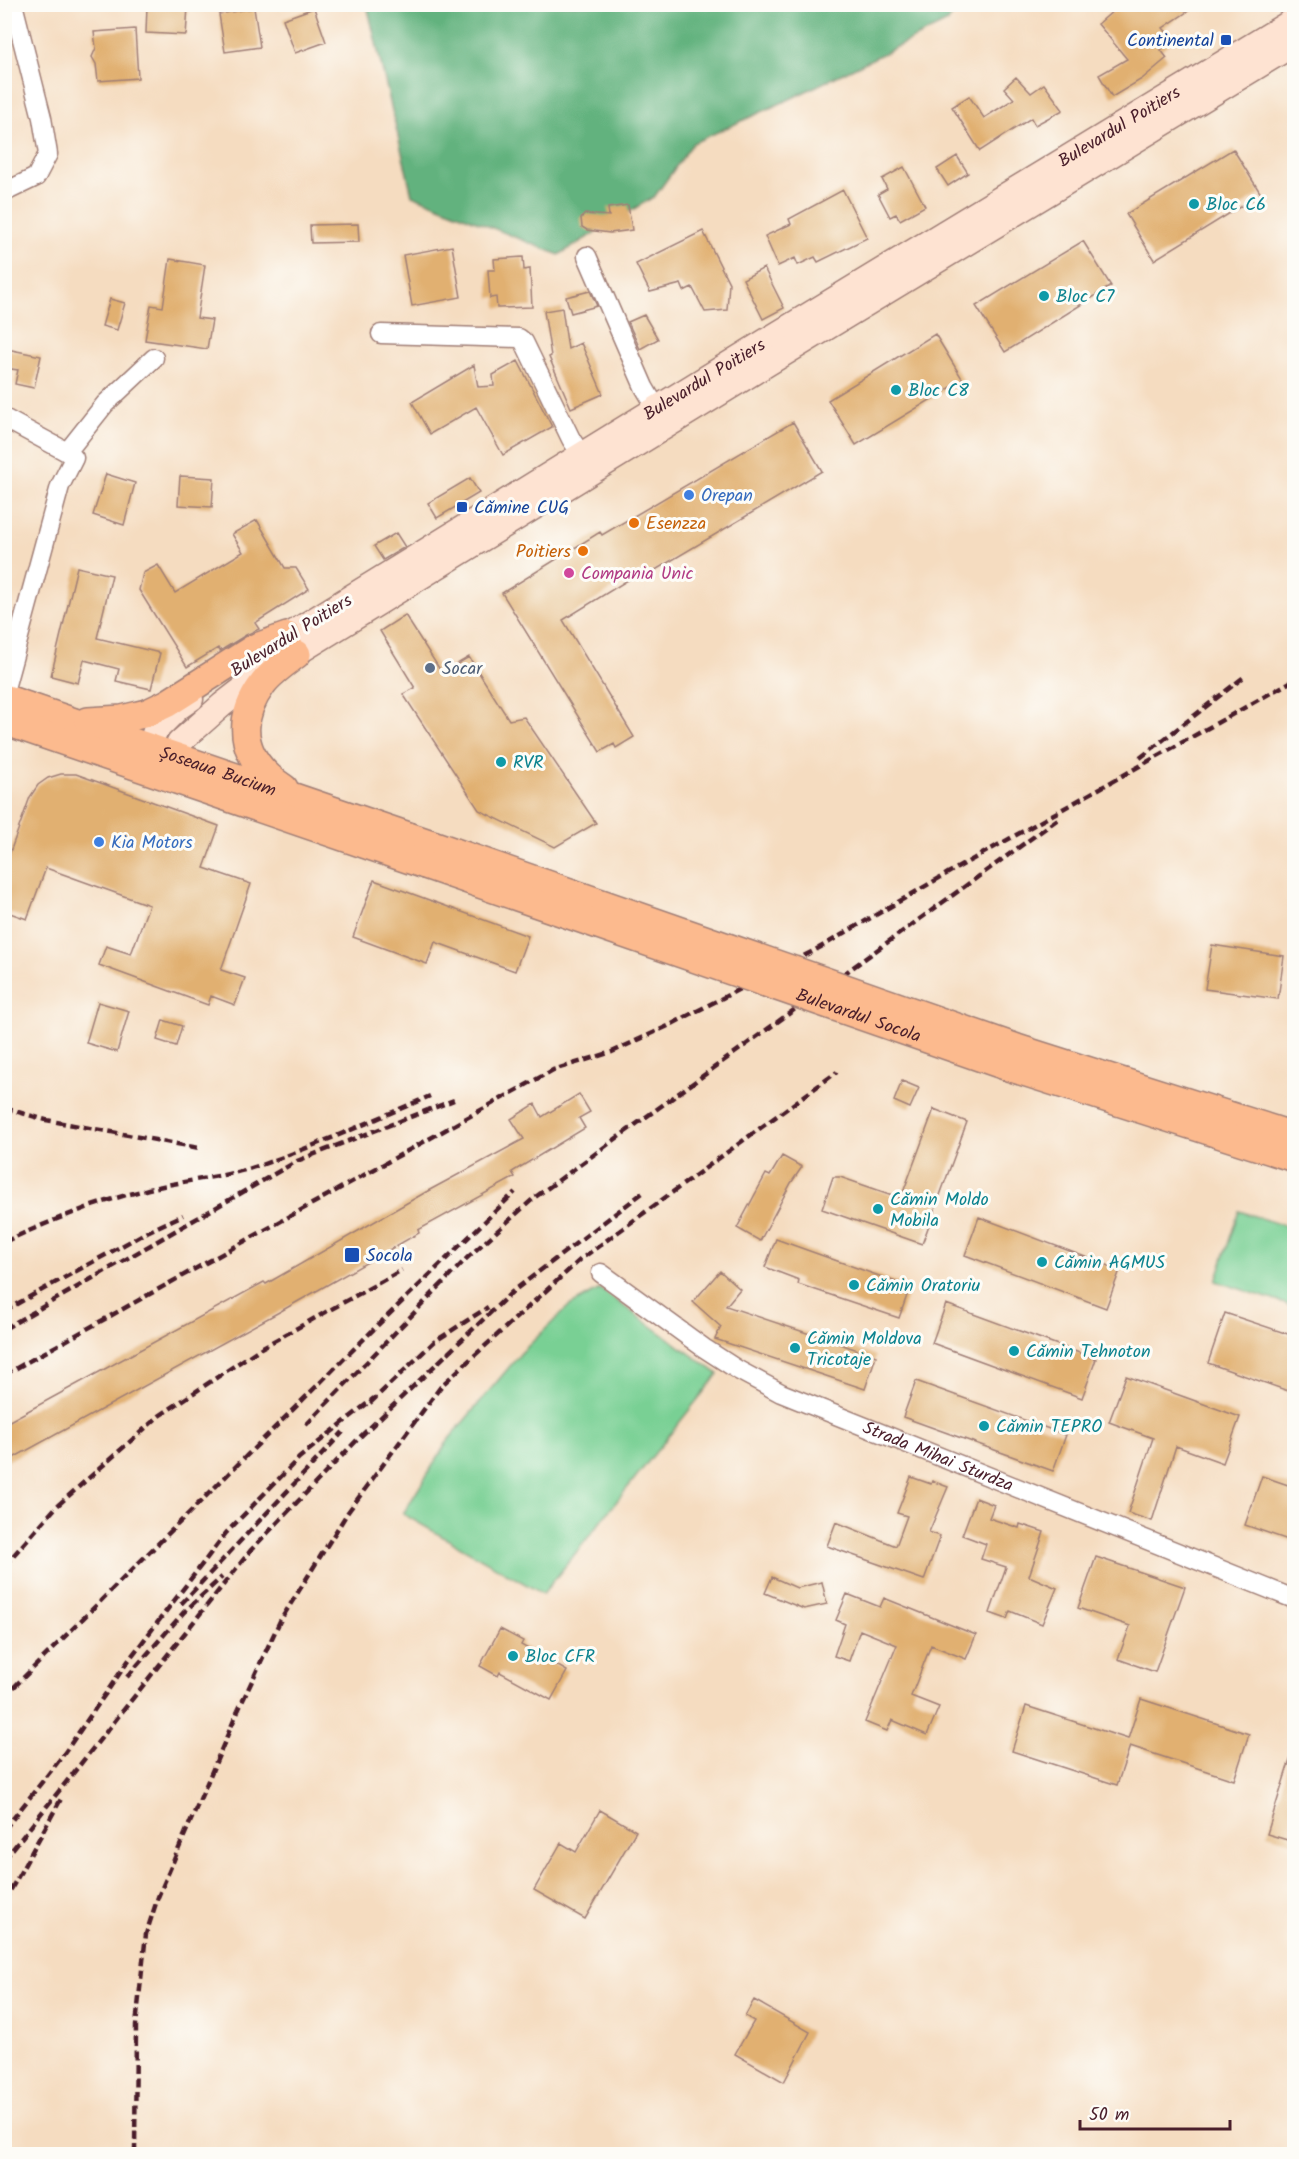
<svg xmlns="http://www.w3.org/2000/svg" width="1299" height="2159" viewBox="0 0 1299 2159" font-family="Kalam,sans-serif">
  <rect width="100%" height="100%" fill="#fdfcf7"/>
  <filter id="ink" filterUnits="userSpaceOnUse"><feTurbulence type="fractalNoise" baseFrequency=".0167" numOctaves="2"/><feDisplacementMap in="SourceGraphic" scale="12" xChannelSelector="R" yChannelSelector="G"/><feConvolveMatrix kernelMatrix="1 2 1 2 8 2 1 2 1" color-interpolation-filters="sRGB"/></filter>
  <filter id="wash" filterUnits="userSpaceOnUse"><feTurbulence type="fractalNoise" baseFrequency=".008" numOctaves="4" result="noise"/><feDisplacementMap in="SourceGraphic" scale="24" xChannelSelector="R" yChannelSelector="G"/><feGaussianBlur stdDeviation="1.35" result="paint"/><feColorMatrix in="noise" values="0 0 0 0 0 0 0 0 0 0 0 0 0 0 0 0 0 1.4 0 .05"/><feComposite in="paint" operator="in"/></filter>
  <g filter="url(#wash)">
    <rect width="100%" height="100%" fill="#f5dcc0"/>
    <path fill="#79d094" stroke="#627860" stroke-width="1.5" d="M1239 1211 1294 1229V1307L1216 1281Z
      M600 1289 718 1374 543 1594 403 1514 449 1439 521 1353 569 1306Z"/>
    <path fill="#62b27e" stroke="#566854" stroke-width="1.5" d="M367 5H958L948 22 790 99 693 143 655 196 559 255 412 195Z"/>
    <g id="blocks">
      <path fill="#e1b071" d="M1121 4H1199L1163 28 1173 40 1161 50 1167 58 1142 79 1112 97 1099 75 1127 59 1098 24Z
        M147 6 188 7 186 35 146 33Z
        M254 8 260 47 225 52 219 14Z
        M314 8 326 42 295 53 283 19Z
        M135 29 138 78 98 81 96 64 92 57 96 48 94 32Z
        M1016 77 1031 93 1044 84 1063 110 1035 125 1031 118 980 151 952 107 969 96 984 118 1014 99 1004 88Z
        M1233 149 1261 194 1154 260 1126 214Z
        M957 156 968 173 948 186 937 169Z
        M904 167 925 206 900 220 896 214 890 217 878 194 887 189 882 179Z
        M843 190 867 238 818 262 815 257 798 265 795 258 778 266 765 236 791 224 789 219Z
        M628 205 632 230 610 233 587 230 582 227 581 218 585 214 609 216 608 208Z
        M358 224 359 242 311 243 310 225Z
        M703 231 729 283 727 310 705 312 692 287 684 291 681 284 650 292 636 264Z
        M1083 241 1111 286 1005 352 976 306Z
        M452 246 461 297 412 306 403 255Z
        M523 257 524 270 530 269 532 307 497 308 496 297 490 298 488 270H495L494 259Z
        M170 259 205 265 197 318 212 320 207 349 145 340 151 305 163 307Z
        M764 268 784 308 763 319 743 279Z
        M590 291 597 306 571 313 566 297Z
        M110 299 125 303 117 330 102 326Z
        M562 308 568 349 581 343 603 394 571 408 549 357 551 356 544 311Z
        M644 315 658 339 640 349 628 322Z
        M935 334 963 380 856 445 828 400Z
        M7 349 41 356 34 388 15 384 18 370 4 368Z
        M518 361 552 427 503 455 476 407 430 434 412 402 474 365 478 387 494 386 493 375Z
        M793 422 822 471 647 575 644 570 563 620 634 737 616 748 614 744 600 752 502 593 600 532 602 535Z
        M106 474 135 483 124 525 93 515Z
        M180 476 214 478 212 507 178 505Z
        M470 478 479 493 437 518 428 503Z
        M257 520 285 568H296L309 589 255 623 259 629 246 635 220 651 218 648 187 667 139 590 143 573 158 565 175 593 243 552 232 534Z
        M396 533 405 547 383 560 374 546Z
        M77 567 112 575 97 638 160 653 151 689 116 681 119 669 84 660 78 683 51 676Z
        M405 615 442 673 469 657 509 720 524 717 596 823 555 847 479 810 403 694 415 688 380 631Z
        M61 774H76L219 826 204 868 251 884 221 970 245 978 235 1005 211 996 208 1005 99 965 106 946 131 954 149 905 46 868 27 919 4 911V869L30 797 38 785 48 778Z
        M374 880 528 936 515 971 435 942 427 964 353 937Z
        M1212 945 1284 956 1278 999 1205 989Z
        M98 1002 129 1011 117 1052 86 1043Z
        M163 1020 182 1026 176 1046 157 1040Z
        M902 1081 919 1088 910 1108 894 1101Z
        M579 1094 590 1112 579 1118 585 1128 512 1172 515 1177 418 1230 419 1233 281 1311 4 1463V1424L264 1282 266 1284 426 1192 524 1139 511 1119 535 1104 542 1117Z
        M934 1109 967 1122 922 1244 822 1209 833 1177H840L901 1198Z
        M782 1156 802 1167 791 1183 760 1241 737 1228 766 1174 770 1176Z
        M979 1217 1120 1270 1106 1308 965 1255Z
        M776 1239 910 1287 899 1318 798 1284 799 1280 765 1267Z
        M720 1271 740 1289 726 1306 876 1356 865 1389 715 1339 721 1327 693 1302Z
        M946 1304 1096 1359 1082 1398 932 1343Z
        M1225 1313 1294 1336V1393L1208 1363Z
        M1126 1376 1240 1417 1223 1463 1176 1446 1152 1521 1128 1513 1153 1438 1109 1422Z
        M916 1381 1066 1435 1053 1471 903 1417Z
        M1262 1476 1294 1487V1542L1245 1525Z
        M911 1477 931 1484 932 1481 948 1487 929 1532 940 1536 924 1580 827 1546 836 1522 896 1546 907 1516 897 1513Z
        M976 1498 994 1505 989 1518 1019 1528 1020 1524 1044 1532 1029 1576 1057 1588 1042 1624 1010 1611 1007 1619 990 1613 1006 1567 981 1559 986 1544 962 1535Z
        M1096 1557 1185 1587 1155 1672 1118 1659 1130 1626 1078 1608Z
        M772 1577 797 1588 822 1582 827 1604 804 1609 765 1593Z
        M847 1594 880 1607 884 1598 976 1635 966 1659 931 1645 911 1696 939 1707 927 1735 892 1720 887 1731 865 1722 897 1645 860 1630 849 1661 834 1656 845 1624 836 1620Z
        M500 1629 523 1641 521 1645 567 1671 551 1700 500 1672 498 1676 480 1666Z
        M1141 1699 1249 1734 1234 1780 1130 1746 1117 1785 1012 1751 1026 1706 1128 1739Z
        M1291 1756H1294V1842L1267 1834Z
        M600 1810 636 1831 585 1919 534 1890 561 1843 576 1852Z
        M754 2000 810 2032 784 2082 735 2054 754 2021 745 2016Z"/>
    </g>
  </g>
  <g filter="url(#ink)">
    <use href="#blocks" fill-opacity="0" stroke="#a07e76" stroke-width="1.5"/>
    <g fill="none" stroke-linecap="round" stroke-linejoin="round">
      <g stroke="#a07e76" stroke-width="21">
        <g id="minor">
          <path d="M4 191 9 190 36 177 48 154 42 118 13 4"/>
          <path d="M587 256 644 387 657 409"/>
          <path d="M381 334 519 338 524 342 571 439 588 465"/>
          <path d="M4 418 67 452"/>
          <path d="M4 692 60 486 74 458 67 452 105 404 154 358"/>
          <path id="s1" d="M601 1273 704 1348 738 1370 781 1393 1294 1599"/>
        </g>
      </g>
      <g stroke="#a07e76" stroke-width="27">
        <g id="secondary">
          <path id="s2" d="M270 647 774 336 1294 20"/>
          <path d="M143 766 155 731 178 708 191 699"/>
          <path d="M168 774 179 743 222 705 261 675 767 364 1294 44"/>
        </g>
      </g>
      <g stroke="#a07e76" stroke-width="30">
        <g id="primary">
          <path id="s3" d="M4 698 432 844"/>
          <path d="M4 721 425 865"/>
          <path d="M88 721 122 719 147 713 168 703 254 648 287 636"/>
          <path d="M284 788C244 762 233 725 262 685 270 673 286 663 297 654"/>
        </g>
      </g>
      <use href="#minor" stroke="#fff" stroke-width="18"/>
      <use href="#secondary" stroke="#fee3d2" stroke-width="24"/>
      <use href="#primary" stroke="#fcba8e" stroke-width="27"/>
      <path stroke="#4a1f2b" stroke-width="4.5" stroke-dasharray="9 4.5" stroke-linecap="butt" d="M1140 758 1245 676
        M4 1108 46 1120 199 1148
        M4 1242C50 1221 97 1202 145 1190 183 1180 224 1178 261 1165 318 1145 374 1120 430 1096
        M4 1311 147 1232 183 1215
        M4 1329 297 1161 454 1100
        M4 1375 553 1070 612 1052 668 1026 819 948 948 873 1294 680
        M370 1403 434 1342 488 1307
        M306 1425 467 1258 534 1198 1058 819
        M4 1566 57 1506 159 1416 261 1348 402 1270
        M181 1604 343 1432
        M127 1677 184 1612 222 1577
        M4 1697 378 1325 515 1192
        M4 1830 61 1758 131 1657 226 1533 299 1458 374 1398
        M4 1860 251 1550 359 1438 512 1292 645 1191
        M4 1902 61 1799
        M135 2154 136 2025 146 1934 158 1897 237 1713 280 1621 348 1512 442 1385 581 1259 837 1072"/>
      <g stroke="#a07e76" stroke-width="30" stroke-linecap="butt">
        <g id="primary-bridge">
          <path d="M432 844 1017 1048 1294 1136"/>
          <path id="s4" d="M425 865 1011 1068 1294 1158"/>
        </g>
      </g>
      <use href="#primary-bridge" stroke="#fcba8e" stroke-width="27"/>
    </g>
  </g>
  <g fill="#1a4fb4" stroke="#fdfcf7" stroke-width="2">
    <rect x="1220" y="34" width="12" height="12" rx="3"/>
    <rect x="456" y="501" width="12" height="12" rx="3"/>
    <rect x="344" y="1247" width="16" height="16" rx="3"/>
  </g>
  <g fill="#0f9aa8" stroke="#fdfcf7" stroke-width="2">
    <circle cx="1194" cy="204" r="6"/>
    <circle cx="1044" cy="296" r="6"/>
    <circle cx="896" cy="390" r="6"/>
    <circle cx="501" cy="762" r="6"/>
    <circle cx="878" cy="1209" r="6"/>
    <circle cx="1042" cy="1262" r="6"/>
    <circle cx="854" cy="1285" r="6"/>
    <circle cx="795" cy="1348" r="6"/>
    <circle cx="1014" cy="1351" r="6"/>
    <circle cx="984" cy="1426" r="6"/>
    <circle cx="513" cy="1656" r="6"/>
  </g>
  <g fill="#3f7fe0" stroke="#fdfcf7" stroke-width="2">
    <circle cx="689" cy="495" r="6"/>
    <circle cx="99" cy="842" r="6"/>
  </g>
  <g fill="#e8710a" stroke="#fdfcf7" stroke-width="2">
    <circle cx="634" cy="523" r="6"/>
    <circle cx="583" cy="551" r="6"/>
  </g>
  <circle fill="#d1479c" stroke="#fdfcf7" stroke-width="2" cx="569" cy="573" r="6"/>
  <circle fill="#5c6f8a" stroke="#fdfcf7" stroke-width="2" cx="430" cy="668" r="6"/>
  <g text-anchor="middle" stroke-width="6" stroke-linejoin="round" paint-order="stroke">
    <g font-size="18" fill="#164399" stroke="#fdfcf7" text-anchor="start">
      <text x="1214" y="46" text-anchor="end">Continental</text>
      <text x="474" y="513">Cămine CUG</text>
      <text x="366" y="1261">Socola</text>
    </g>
    <g font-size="18" fill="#4a1f2b" stroke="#fdfcf7">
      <text dy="6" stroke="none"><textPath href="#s2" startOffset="996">Bulevardul Poitiers</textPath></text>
      <text dy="6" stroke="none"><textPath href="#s2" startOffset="510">Bulevardul Poitiers</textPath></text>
      <text transform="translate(291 635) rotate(-32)" y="6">Bulevardul Poitiers</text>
      <text dy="6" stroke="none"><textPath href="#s3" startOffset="226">Șoseaua Bucium</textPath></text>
      <text dy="6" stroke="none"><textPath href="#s4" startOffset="459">Bulevardul Socola</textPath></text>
      <text dy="6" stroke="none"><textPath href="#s1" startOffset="386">Strada Mihai Sturdza</textPath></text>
    </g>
    <g font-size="18" fill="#0d838f" stroke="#fdfcf7" text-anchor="start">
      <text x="1206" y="210">Bloc C6</text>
      <text x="1056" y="302">Bloc C7</text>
      <text x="908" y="396">Bloc C8</text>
      <text x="513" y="768">RVR</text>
      <text x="890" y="1205">Cămin Moldo<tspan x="890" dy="21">Mobila</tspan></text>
      <text x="1054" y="1268">Cămin AGMUS</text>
      <text x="866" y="1291">Cămin Oratoriu</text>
      <text x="807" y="1344">Cămin Moldova<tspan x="807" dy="21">Tricotaje</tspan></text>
      <text x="1026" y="1357">Cămin Tehnoton</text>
      <text x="996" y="1432">Cămin TEPRO</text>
      <text x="525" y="1662">Bloc CFR</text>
    </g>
    <g font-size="18" fill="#366cbe" stroke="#fdfcf7" text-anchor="start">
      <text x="701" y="501">Orepan</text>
      <text x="111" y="848">Kia Motors</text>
    </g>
    <g font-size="18" fill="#c56008" stroke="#fdfcf7" text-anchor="start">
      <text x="646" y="529">Esenzza</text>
      <text x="571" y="557" text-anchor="end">Poitiers</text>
    </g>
    <g font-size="18" fill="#b23c85" stroke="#fdfcf7" text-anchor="start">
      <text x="581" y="579">Compania Unic</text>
    </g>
    <g font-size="18" fill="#4e5e75" stroke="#fdfcf7" text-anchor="start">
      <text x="442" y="674">Socar</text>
    </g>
  </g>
  <rect width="1299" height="2159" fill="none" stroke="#fdfcf7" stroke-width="24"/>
  <path d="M1080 2120v9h150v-9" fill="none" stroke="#4a1f2b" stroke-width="3"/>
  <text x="1089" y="2120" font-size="18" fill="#4a1f2b" stroke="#fdfcf7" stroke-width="4.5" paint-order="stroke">50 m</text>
</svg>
